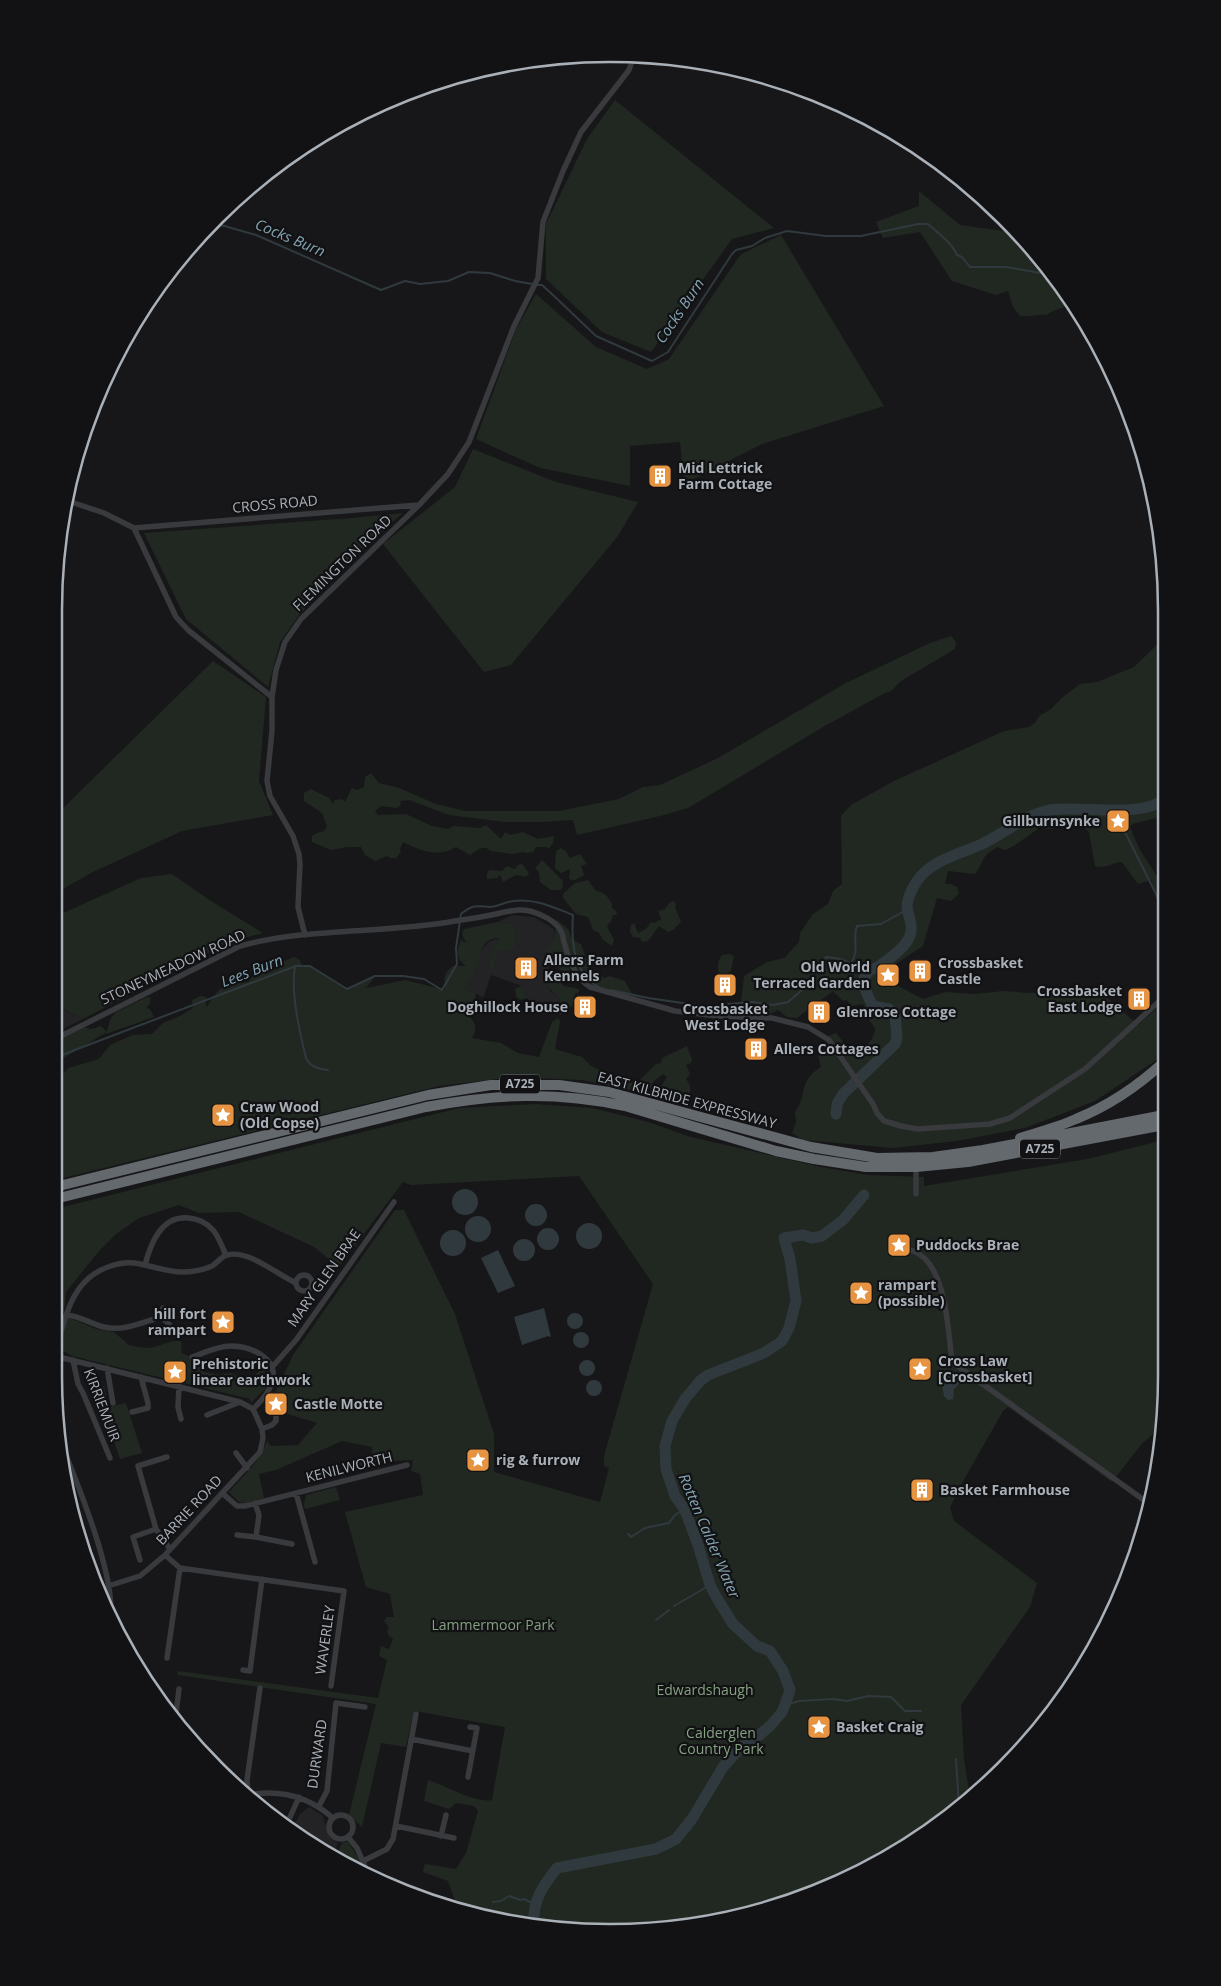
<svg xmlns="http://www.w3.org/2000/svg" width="1221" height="1986" viewBox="0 0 1221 1986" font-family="'Open Sans',sans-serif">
  <rect width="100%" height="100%" fill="#171719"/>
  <path fill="#232326" d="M512 915 534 917 554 929 555 936 547 951 550 977 548 985 550 991 560 997 559 1014 534 1004 533 1000 523 994 525 987 491 975 483 998 476 993 462 988 467 986 470 977 475 972 478 957 483 948 490 941 500 938 496 947 494 969 498 951 512 950 516 938 511 923 498 922Z
    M59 1008 83 1019 59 1031Z
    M309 1807 322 1815 331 1839 338 1843 333 1854 301 1838 296 1834 297 1831 292 1829 300 1814Z"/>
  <path fill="#212821" d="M615 100 774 228 732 239 651 352 602 332 546 279V224L587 139Z
    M919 191 960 225 1018 233 1029 244 1072 303C1063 309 1055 309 1046 315 1037 314 1030 317 1020 316L1013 307 1008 291 996 295 952 281 920 232 883 238 876 222 919 206Z
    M781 235 884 406 762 444 684 484 680 442 630 446V486L540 468 476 439 517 327 536 294 596 347 647 369 669 359 741 254Z
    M473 449 556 482 638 502 618 536 511 665 484 672 383 544 455 487Z
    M403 513 370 541 300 614 280 642 268 687 186 619 144 533 352 518Z
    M951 636 956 642 955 649 901 681 891 691 883 694 823 727 688 808 660 816 577 835 573 820 543 822H505L449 815 409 800 400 801 401 804 397 808 381 806 375 811 378 815 406 814 432 826 448 829 454 826 480 828 486 825 501 839 505 832 510 835 523 832 538 839 554 836 553 843 549 849 546 847H536L533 852 526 853 524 852 511 854 491 851 486 848H481L470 855 456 847C439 858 420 851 403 842L400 849 401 852 396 858H390L387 856 375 861 365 855 361 847H347L331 850 312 842V836L317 833 324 831 327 826 322 813 304 801V793L311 789 329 798 333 804 335 800 342 799 345 802 352 788 357 790 364 787 365 777 371 773 379 783 399 788 436 804 465 811H559L619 799 643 787 660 785 718 758 846 683 930 643Z
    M1166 636 1165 816 1132 824 1130 827 1140 850 1165 889V916L1151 880 1138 884 1122 862C1113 862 1104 870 1095 866L1089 832 1079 824 1072 828 1065 827 1059 823 1054 829H1047L1040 827C1035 831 1010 850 1005 850 1002 850 1001 848 998 847 980 856 985 861 975 874L948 871 945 884H951L957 887 959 894 951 901 937 898 923 946 891 967 893 981 898 986 923 999 945 992 974 994 1004 991 1031 993 1081 987 1092 989 1103 994 1138 1025 1164 1002V1055L1095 1101 1025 1128 957 1141 893 1148 803 1140 792 1133 796 1122 795 1112C808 1096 797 1082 821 1067L818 1054 821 1049H826L824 1043 829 1036 836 1033 850 1050 857 1054C866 1046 874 1040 875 1028L869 1020 863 1004 851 1006 847 1000 843 1001 833 991 797 1018 787 1017 778 1010 768 1015 740 1012 744 976 767 962 784 958 799 942 800 933 813 914 828 904 833 891 842 884 841 816 851 805 894 781 1004 731 1029 727 1035 723 1039 716 1051 709 1063 697 1080 684 1097 682 1134 667Z
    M213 661 266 697 259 781 273 815 182 831 93 872 59 891V812Z
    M561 848 566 851 570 858 580 854 587 864 581 866 584 875 575 880H571L569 878 570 869 561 873 555 868 556 851Z
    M542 860 562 880 563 886 561 890H551L540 882 539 872 535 868Z
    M522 864 529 873 526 877 516 875 503 882 500 875 497 878 487 879V874L489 870 502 871 507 866 515 869 518 865Z
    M172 874 211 901 263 933 228 942 83 1019 59 1007V915L141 878Z
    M588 880 596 891C605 892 608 897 612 904V908L616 911 617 915H613L611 921 607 926 614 940 612 946 603 940 599 933 593 930 588 917 576 914 563 898V894L575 883Z
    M673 901 676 904 675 907 681 922 673 930 668 932 659 926 648 941 642 942 640 938 633 937 630 932 631 925 634 923 638 933 646 929 651 922 655 923 661 919 658 911 665 909 670 902Z
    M556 919 569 930C570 938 574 942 581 944L589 967 594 972 604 978 610 976 625 981 632 994 598 988 585 979 572 959 569 960 568 964 571 974C560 974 555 962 547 956V950L555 936Z
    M498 922 511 923 515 930 516 945 512 950 498 951 494 969 491 968C485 958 496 947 500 938 477 937 481 963 474 973 471 978 469 980 467 986L463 988 476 993 474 1007 470 1017C476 1023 477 1031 472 1038L501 1043 518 1053 539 1057 552 1022 558 1018 560 1022 555 1049 582 1057 591 1066 621 1079 639 1083 640 1080 656 1064 661 1063 662 1058 687 1046 692 1059 691 1063 686 1065 690 1074 686 1079C692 1086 692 1095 685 1102L672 1101 661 1087 667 1077 663 1074 653 1082 651 1088 646 1087V1093L582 1080 514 1077 439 1086 59 1179V1079L68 1068 99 1059 110 1045 133 1035 152 1034 163 1023 180 1016 193 1008 192 1000 200 996 206 997V1008C220 987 221 984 248 982L262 967 282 962 294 957 300 960 302 966H310L347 989 375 976 366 988 405 980 445 990C444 979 443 974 453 966H466C456 959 456 951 461 940L466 943 462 934 464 929Z
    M730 954 734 956 731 971 726 974H720C716 968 718 960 722 955Z
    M555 976 564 986 579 989V992L575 994 572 1006 560 1015 559 1014 560 998C553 992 544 988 550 977Z
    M521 986 525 987 524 994 535 1001 534 1004 545 1009 543 1013 530 1006V1001L527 998 520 1000 516 996 515 989Z
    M147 997 151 998 149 1005 146 1008 150 1009 154 1017 106 1034 110 1020 116 1012Z
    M101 1026 107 1032 59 1061V1040L84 1027 91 1029Z
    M535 1104 593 1108 648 1122 691 1137 821 1167 868 1175 924 1177V1186L1087 1159 1164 1140 1163 1424 1140 1446 1112 1482 1008 1407 1003 1411 958 1490 950 1508 954 1521 1037 1583 1030 1607 961 1705 964 1759 970 1797 920 1838 789 1903 683 1927 610 1932 538 1927 458 1909 448 1881 423 1872 425 1864 456 1869 466 1853 478 1811 474 1806 456 1803 449 1809 424 1801 428 1780C444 1785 477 1804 492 1800L505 1727 414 1711 406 1747 381 1743 362 1827 349 1815 376 1704 178 1675 177 1671 378 1698 387 1660 379 1656 381 1646 389 1649 393 1639 389 1636 387 1631 389 1628 384 1621 387 1617H394L390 1594 366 1587 345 1512 423 1495 420 1474 411 1471 413 1460 388 1461 362 1467 358 1461 372 1455V1447L342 1441 276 1470 259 1474 264 1498 246 1503 239 1502 229 1492C243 1476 260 1461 267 1441L271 1446 298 1445 317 1423 268 1408 293 1355 395 1210H404L455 1314 494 1434V1472L600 1502 609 1468 604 1466V1456L653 1284 579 1176 411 1185 403 1182 339 1267 314 1247 239 1212 199 1213 179 1205 139 1218 116 1234 99 1251 66 1292 65 1306 59 1324V1208L459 1108Z
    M68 1317 96 1329 114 1332 129 1345 138 1347 151 1348 173 1341H181L182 1353C192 1359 201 1359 204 1372L219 1375 231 1373 243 1379H252L262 1367 269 1371V1385L251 1403 250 1399 246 1398 72 1356C49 1345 60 1335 68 1317Z
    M104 1386 109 1407 126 1403 142 1453 120 1459 96 1389Z
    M336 1487 340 1500 305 1509 304 1504 306 1495Z
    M343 1842H348L360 1860 364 1869 336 1856Z"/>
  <path fill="#303a3e" d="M452 1202a13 13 0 1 1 26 0a13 13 0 1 1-26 0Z
    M525 1215a11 11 0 1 1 22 0a11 11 0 1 1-22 0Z
    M465 1229a13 13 0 1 1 26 0a13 13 0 1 1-26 0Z
    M576 1236a13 13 0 1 1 26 0a13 13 0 1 1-26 0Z
    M537 1239a11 11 0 1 1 22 0a11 11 0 1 1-22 0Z
    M440 1243a13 13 0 1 1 26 0a13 13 0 1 1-26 0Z
    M513 1250a11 11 0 1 1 22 0a11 11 0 1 1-22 0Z
    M498 1250 515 1286 498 1293 481 1258Z
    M544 1308 551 1337 548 1336 522 1345 514 1317Z
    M567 1321a8 8 0 1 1 16 0a8 8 0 1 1-16 0Z
    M573 1340a8 8 0 1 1 16 0a8 8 0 1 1-16 0Z
    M579 1368a8 8 0 1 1 16 0a8 8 0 1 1-16 0Z
    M950 1371C957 1372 959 1376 961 1382L954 1389 953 1399 948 1400 944 1396 942 1384 948 1378Z
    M586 1388a8 8 0 1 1 16 0a8 8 0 1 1-16 0Z"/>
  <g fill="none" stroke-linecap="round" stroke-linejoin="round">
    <path stroke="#303a3e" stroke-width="2" d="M214 223 256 235 381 290 405 281 420 284 448 281 469 272 490 273 515 281 532 284
      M537 285H542L553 295 596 336 652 361 668 352 732 254 736 250 752 246 765 238 787 231 826 236H861L918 224H928C938 233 952 243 957 255L962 257 970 267H1006L1052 275
      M1114 810 1156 894 1165 919
      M851 963C860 951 852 938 857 926L881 924 908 909
      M295 967C290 991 300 1034 306 1058 310 1067 319 1069 328 1070
      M611 990 648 998 717 1008
      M1160 994 1159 989 1164 977
      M728 1004 753 1002 773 1005 788 1002 801 991 826 957C843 959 847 959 860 972H867
      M59 1056 296 966H310L347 989 375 976H403L424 979 442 990 457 964 456 948 461 914C473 904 476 906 490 907 497 907 505 902 513 901 535 898 553 907 573 915 571 941 573 974 599 987
      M628 1534 631 1537 645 1528 669 1523 675 1515 684 1509
      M674 1606 710 1585
      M656 1620 669 1610
      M785 1705 799 1701 833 1699 847 1701 868 1696 891 1697 905 1711H921
      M956 1759 959 1806
      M493 1902 501 1901 509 1896 520 1900 524 1899 530 1902H537"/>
    <path stroke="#303a3e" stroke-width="11" d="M836 1114 837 1104 843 1094 895 1044 897 1038 895 1014 889 1009 873 1006C868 997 858 979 869 971 872 969 876 968 879 966 888 960 904 948 909 938 915 926 907 916 907 905 908 896 914 884 920 877 935 859 962 853 982 844 1005 833 1025 815 1050 810 1081 805 1140 819 1165 799
      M534 1927C532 1901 542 1887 557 1868L656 1849 676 1839 692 1819 723 1767 740 1748 756 1738 771 1725 782 1712 785 1705 790 1690 783 1671 770 1651 757 1646 733 1624 718 1600 710 1585 698 1545 685 1510 675 1496 666 1469 665 1446 672 1421 685 1399 700 1381 708 1375 764 1353 782 1341 789 1328 796 1301 790 1259 784 1238 803 1235 812 1238 822 1236 843 1220 864 1195"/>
    <path stroke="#383a3d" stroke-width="5.5" d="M68 501 104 513 134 528 176 617 188 630 272 697
      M134 528 418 505
      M305 935 298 907 300 864 299 854 293 836 270 796 267 781 272 731V697L276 670 285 642 301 619 419 505 448 474 469 442 514 326 538 278 543 222 563 171 581 132 629 70 634 55
      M59 1037 240 946C310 927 384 934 455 921 469 919 483 917 496 914 512 910 525 907 541 915 548 918 557 924 561 931 563 934 563 939 564 942 568 958 576 978 590 987L675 1011 717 1016 772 1018 808 1027 829 1040 873 1104 877 1113 884 1121 901 1126 918 1129 990 1124 1010 1118 1085 1069 1164 997
      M916 1194V1167
      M890 1250C897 1250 906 1249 913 1251 947 1263 948 1332 952 1362L1148 1503
      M145 1265C151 1242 162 1215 189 1218 199 1219 207 1223 213 1230 219 1237 222 1247 226 1255
      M296 1283a8 8 0 1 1 16 0a8 8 0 1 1-16 0Z
      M163 1308 161 1317 169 1324
      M67 1315C80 1316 91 1324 104 1327 123 1332 143 1322 161 1317
      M59 1339C67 1309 76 1278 108 1267 116 1264 125 1262 134 1263 150 1265 166 1272 182 1272 192 1272 203 1270 212 1266 217 1263 222 1256 227 1255 248 1249 278 1275 296 1283
      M59 1357 240 1402 253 1409 262 1429
      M192 1357C204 1353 218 1346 230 1346 241 1346 252 1349 260 1354 285 1370 270 1393 253 1409
      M73 1360 78 1384 83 1393 110 1458
      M273 1366 296 1340 394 1202
      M107 1368 113 1403
      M179 1386 178 1407 181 1419
      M132 1412 148 1408V1403L141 1377
      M207 1415 240 1402
      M59 1438C75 1477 117 1578 110 1618
      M236 1453 247 1468
      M167 1457 138 1466 156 1529 170 1549
      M222 1493 237 1506H245L407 1465
      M296 1493 315 1562
      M255 1503 259 1515 256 1537 292 1544
      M237 1535 256 1537
      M165 1555 180 1568 344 1591 331 1686
      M140 1560 133 1537 156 1529
      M108 1586 140 1576 165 1555 260 1452 263 1438 262 1429 272 1425 276 1421V1404
      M167 1658 180 1568
      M243 1670 250 1671 262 1579
      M175 1722 179 1689
      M411 1739 473 1751
      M468 1777 477 1728 470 1727
      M248 1795 247 1780 260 1688
      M248 1795C280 1789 309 1797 333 1818
      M319 1806 327 1791 336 1703 365 1707
      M329 1827a12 12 0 1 1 24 0a12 12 0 1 1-24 0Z
      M286 1826 299 1797
      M396 1826 454 1838
      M441 1836 446 1815
      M348 1837 357 1848 367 1871
      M363 1861 387 1849 393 1839 416 1714
      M429 1901 445 1906"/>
    <path stroke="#64696e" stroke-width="10" d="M1020 1138C1039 1132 1058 1127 1076 1119 1108 1106 1139 1085 1164 1062
      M59 1186 428 1095 491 1085H559L609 1092 811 1147 877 1158 933 1157 983 1150 1164 1115
      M59 1198 426 1107C496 1094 554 1091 625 1106L776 1151 814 1159 866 1167H916L968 1162 1164 1125"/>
  </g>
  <defs>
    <g id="building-square" transform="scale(1.25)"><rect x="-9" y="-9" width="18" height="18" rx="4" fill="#e69342" stroke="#121214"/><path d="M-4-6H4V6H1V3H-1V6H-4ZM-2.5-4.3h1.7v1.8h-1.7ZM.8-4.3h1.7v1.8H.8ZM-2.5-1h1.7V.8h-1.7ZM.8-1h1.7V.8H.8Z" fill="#fff"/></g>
    <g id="sight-square" transform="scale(1.25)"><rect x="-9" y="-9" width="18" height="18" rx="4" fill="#e69342" stroke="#121214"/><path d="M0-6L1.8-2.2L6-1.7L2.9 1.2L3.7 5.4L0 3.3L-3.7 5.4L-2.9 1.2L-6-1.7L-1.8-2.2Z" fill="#fff"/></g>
  </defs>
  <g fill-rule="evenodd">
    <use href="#building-square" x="660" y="476"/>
    <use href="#sight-square" x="1118" y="821"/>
    <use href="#building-square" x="526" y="968"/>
    <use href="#building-square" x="920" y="971"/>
    <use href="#sight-square" x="888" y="975"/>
    <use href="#building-square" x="725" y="985"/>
    <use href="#building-square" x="1139" y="999"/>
    <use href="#building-square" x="585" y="1007"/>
    <use href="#building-square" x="819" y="1012"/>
    <use href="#building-square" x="756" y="1049"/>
    <use href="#sight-square" x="223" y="1115"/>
    <use href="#sight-square" x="899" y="1245"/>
    <use href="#sight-square" x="861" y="1293"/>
    <use href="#sight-square" x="223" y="1322"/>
    <use href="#sight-square" x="920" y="1369"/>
    <use href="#sight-square" x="175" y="1372"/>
    <use href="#sight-square" x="276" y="1404"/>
    <use href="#sight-square" x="478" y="1460"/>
    <use href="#building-square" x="922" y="1490"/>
    <use href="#sight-square" x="819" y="1727"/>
  </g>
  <g text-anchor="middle" stroke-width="4.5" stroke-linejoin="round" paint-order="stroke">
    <g fill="#121214" stroke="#7c8187" stroke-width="1">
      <rect x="500" y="1074.5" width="40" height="19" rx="4"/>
      <rect x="1020" y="1139.5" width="40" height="19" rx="4"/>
    </g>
    <g font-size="12" font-weight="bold" fill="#aab0b8">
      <text x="520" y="1088">A725</text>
      <text x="1040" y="1153">A725</text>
    </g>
    <g font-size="14" font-weight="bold" fill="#aab0b8" stroke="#121214" text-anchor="start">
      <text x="678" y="473">Mid Lettrick<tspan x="678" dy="16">Farm Cottage</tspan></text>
      <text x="1100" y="826" text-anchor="end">Gillburnsynke</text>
      <text x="544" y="965">Allers Farm<tspan x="544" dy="16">Kennels</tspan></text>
      <text x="938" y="968">Crossbasket<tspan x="938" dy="16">Castle</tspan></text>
      <text x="870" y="972" text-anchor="end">Old World<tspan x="870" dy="16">Terraced Garden</tspan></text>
      <text x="1122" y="996" text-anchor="end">Crossbasket<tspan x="1122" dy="16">East Lodge</tspan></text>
      <text x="568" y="1012" text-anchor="end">Doghillock House</text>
      <text x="725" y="1014" text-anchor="middle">Crossbasket<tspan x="725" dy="16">West Lodge</tspan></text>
      <text x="836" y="1017">Glenrose Cottage</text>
      <text x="774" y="1054">Allers Cottages</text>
      <text x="240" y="1112">Craw Wood<tspan x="240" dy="16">(Old Copse)</tspan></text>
      <text x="916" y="1250">Puddocks Brae</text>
      <text x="878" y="1290">rampart<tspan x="878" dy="16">(possible)</tspan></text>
      <text x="206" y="1319" text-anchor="end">hill fort<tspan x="206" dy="16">rampart</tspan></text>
      <text x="938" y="1366">Cross Law<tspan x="938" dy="16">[Crossbasket]</tspan></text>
      <text x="192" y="1369">Prehistoric<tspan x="192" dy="16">linear earthwork</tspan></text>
      <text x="294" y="1409">Castle Motte</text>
      <text x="496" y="1465">rig &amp; furrow</text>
      <text x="940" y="1495">Basket Farmhouse</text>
      <text x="836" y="1732">Basket Craig</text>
    </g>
    <g font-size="14" fill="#aab0b8" stroke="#121214">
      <text transform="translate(275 504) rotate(-5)" y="5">CROSS ROAD</text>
      <text transform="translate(342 563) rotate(-44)" y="5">FLEMINGTON ROAD</text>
      <text transform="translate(173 967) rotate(-25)" y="5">STONEYMEADOW ROAD</text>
      <text transform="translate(687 1100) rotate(15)" y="5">EAST KILBRIDE EXPRESSWAY</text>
      <text transform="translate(324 1278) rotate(-55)" y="5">MARY GLEN BRAE</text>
      <text transform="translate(102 1405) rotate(69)" y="5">KIRRIEMUIR</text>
      <text transform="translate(349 1467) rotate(-14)" y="5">KENILWORTH</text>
      <text transform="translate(189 1510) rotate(-47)" y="5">BARRIE ROAD</text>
      <text transform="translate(325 1640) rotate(-82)" y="5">WAVERLEY</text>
      <text transform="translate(317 1754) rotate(-82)" y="5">DURWARD</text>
    </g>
    <g font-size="14" fill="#85a182" stroke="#121214">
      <text x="493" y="1630">Lammermoor Park</text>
      <text x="705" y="1695">Edwardshaugh</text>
      <text x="721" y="1738">Calderglen<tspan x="721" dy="16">Country Park</tspan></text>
    </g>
    <g font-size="15" font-style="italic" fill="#83a3b0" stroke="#121214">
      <text transform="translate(290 238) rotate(23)" y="5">Cocks Burn</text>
      <text transform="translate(680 311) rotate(-56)" y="5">Cocks Burn</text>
      <text transform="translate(252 971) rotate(-21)" y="5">Lees Burn</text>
      <text transform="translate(709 1536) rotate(67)" y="5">Rotten Calder Water</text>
    </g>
  </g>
  <path d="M0 0H1221V1986H0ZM610 62H610A548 548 0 0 1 1158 610V1376A548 548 0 0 1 610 1924H610A548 548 0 0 1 62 1376V610A548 548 0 0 1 610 62Z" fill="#121214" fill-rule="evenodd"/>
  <path fill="none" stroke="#aab0b8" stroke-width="2.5" d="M610 62H610A548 548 0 0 1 1158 610V1376A548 548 0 0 1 610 1924H610A548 548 0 0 1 62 1376V610A548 548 0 0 1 610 62Z"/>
</svg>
